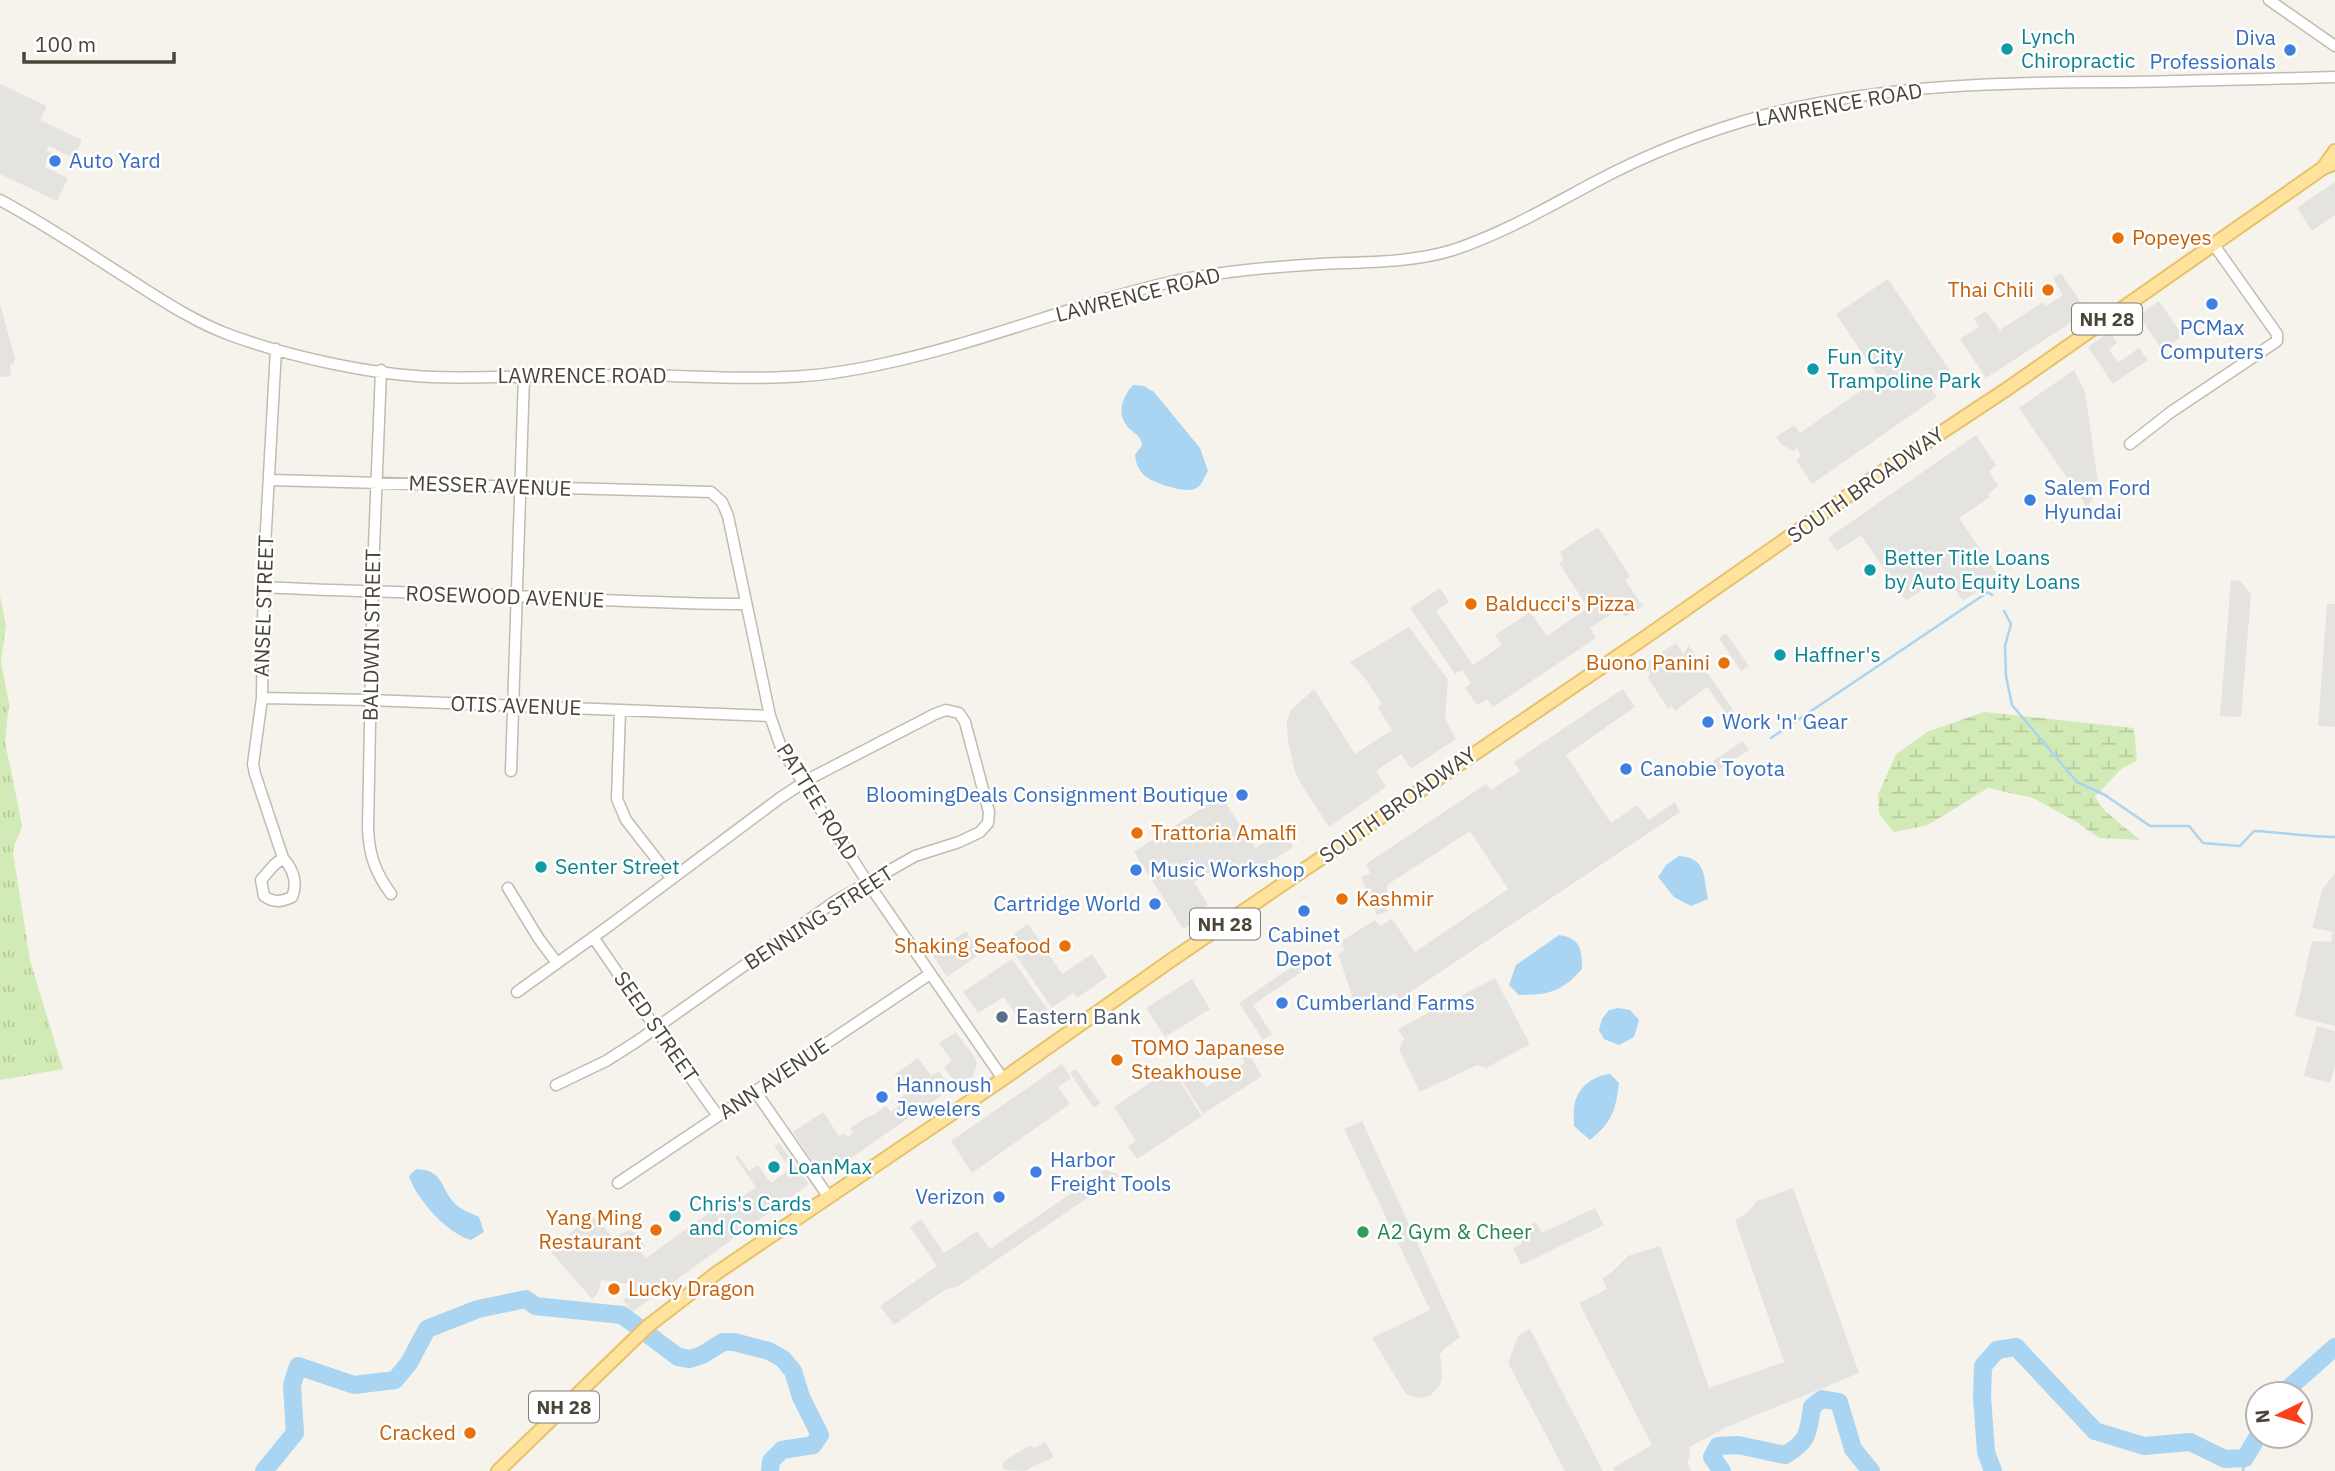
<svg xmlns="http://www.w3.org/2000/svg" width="2335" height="1471" viewBox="0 0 2335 1471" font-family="'IBM Plex Sans',sans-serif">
  <defs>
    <pattern id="wetland-marsh" width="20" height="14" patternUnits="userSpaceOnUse" patternTransform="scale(1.75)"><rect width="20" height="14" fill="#d2eab5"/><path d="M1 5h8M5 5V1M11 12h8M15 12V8" fill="none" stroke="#b6ca9c"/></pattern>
    <pattern id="park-tufts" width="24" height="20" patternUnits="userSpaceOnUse" patternTransform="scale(1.75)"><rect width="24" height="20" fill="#d2eab5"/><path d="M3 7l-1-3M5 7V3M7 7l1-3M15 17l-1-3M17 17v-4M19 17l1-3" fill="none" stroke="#b6ca9c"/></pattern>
  </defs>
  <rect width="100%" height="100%" fill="#f6f3ec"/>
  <path fill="url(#wetland-marsh)" d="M1984 712 2134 728 2137 761 2121 769 2095 797 2105 811 2140 840 2099 838 2075 821 2033 798 1988 788 1928 825 1894 832 1879 814 1878 795 1896 754 1927 732Z"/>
  <path fill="url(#park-tufts)" d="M0 596 6 625 1 662 9 704 5 742 22 825C21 835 13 842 13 853L30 960 63 1069 0 1080Z"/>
  <path fill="#e5e3e0" d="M0 84 47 106 40 120 82 140 74 158 49 146 46 150 52 153 45 167 68 178 57 201 0 174Z
    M2335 182V215L2312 231 2297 208Z
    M2061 273 2087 312 1986 378 1960 339 1979 327 1974 319 1986 311 2001 332 2003 328 2043 302 2046 306 2063 295 2053 278Z
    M1888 279 1950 371 1929 385 1937 397 1812 484 1796 460 1801 456 1797 448 1793 451 1782 445 1776 437 1794 425 1800 433 1879 378 1836 314Z
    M2159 301 2183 336 2162 350 2139 315Z
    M0 304 15 358 14 363 10 365 11 376 0 377Z
    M2110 332 2117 343 2109 349 2118 363 2139 348 2148 360 2113 384 2088 347Z
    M2074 370 2085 392 2099 489 2087 507 2019 408Z
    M1976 435 1996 465 1989 471 1998 486 1988 494 1990 497 1959 518 1999 577 1963 601 1945 575 1906 601 1861 535 1837 551 1828 538Z
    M1598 527 1630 576 1625 580 1643 606 1625 617 1619 609 1590 628 1596 638 1493 707 1487 699 1477 705 1465 688 1471 683 1462 670 1455 674 1410 608 1440 588 1449 602 1436 611 1473 665 1502 645 1495 635 1530 612 1547 636 1588 608 1559 563 1564 560 1560 552Z
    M2231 580 2240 581 2251 594 2241 717 2220 716Z
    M2327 604H2335V727L2318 726Z
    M1409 627 1448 680 1445 719 1456 739 1411 769 1401 754 1376 771 1386 787 1329 827 1301 784 1294 769 1288 741 1287 721 1291 710 1314 689 1355 754 1392 730 1378 708 1382 704 1365 678 1350 662Z
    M1726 633 1749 666 1741 671 1719 638Z
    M1676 643 1684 655 1688 645 1734 711 1731 720 1707 687 1675 711 1671 705 1669 710 1648 678 1650 673 1644 664Z
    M1623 689 1635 707 1566 755 1611 823 1637 805 1649 820 1675 802 1680 812 1400 999 1395 993 1372 1008 1367 1000 1354 1002 1338 954 1345 950 1340 942 1375 920 1380 926 1392 919 1415 952 1508 889 1470 831 1387 885V912L1377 915 1361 877 1370 873 1366 864 1486 784 1491 790 1520 771 1514 762Z
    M1743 741 1749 750 1718 770 1713 761Z
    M1221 796 1255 848 1283 831 1293 847 1244 879 1239 871 1232 876 1224 863 1194 882 1208 905 1201 910 1204 916 1183 929 1134 852Z
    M2335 873V1026L2295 1016 2312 941 2331 942 2333 932 2313 928V925L2322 890Z
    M1028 924 1062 974 1092 954 1107 977 1077 998 1073 993 1052 1008 1013 951 1019 947 1013 943 1014 934Z
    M966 931 981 953 947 977 932 954Z
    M1012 959 1050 1013 1044 1018 1023 1025 1004 997 978 1013 963 992Z
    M1300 961 1306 969 1253 1005 1272 1034 1263 1040 1239 1003Z
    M1495 978 1530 1044 1486 1068 1477 1065 1420 1092 1399 1049 1404 1039 1398 1029Z
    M1192 979 1210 1009 1165 1037 1146 1008Z
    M2317 1026 2335 1031V1065L2330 1083 2304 1076Z
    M956 1032 975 1058 977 1064 973 1076 957 1086 944 1067 952 1061 939 1043Z
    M1234 1045H1243L1262 1076 1203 1114 1179 1076H1199L1206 1087 1245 1063Z
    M918 1058 931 1076 939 1071 951 1089 823 1177 793 1132 823 1112 839 1136 844 1133 848 1137 853 1133 850 1128 869 1116 870 1117 886 1106 891 1112 899 1106 896 1101 907 1093 894 1075Z
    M1062 1064 1071 1078 1058 1087 1070 1104 972 1173 951 1141Z
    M1169 1065 1202 1116 1137 1159 1128 1146 1136 1141 1114 1107 1160 1076 1158 1072Z
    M1076 1069 1100 1103 1094 1108 1070 1073Z
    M1362 1121 1460 1337 1443 1350 1440 1355 1442 1374 1440 1385 1431 1395 1423 1398 1413 1397 1406 1394 1372 1338 1430 1310 1344 1129Z
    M779 1143 809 1184 632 1312 622 1298 626 1299 629 1284 601 1280 598 1293 592 1299 550 1251 591 1215 613 1237 630 1230 635 1232 645 1247 641 1251 646 1258 713 1210 717 1216 756 1187 735 1157 738 1155 749 1171 758 1165 771 1183 790 1169 774 1146Z
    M1105 1170 1121 1175 957 1287 946 1289 894 1325 880 1306 937 1266 910 1227 921 1219 944 1253 977 1231 990 1249Z
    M1793 1188 1859 1373 1727 1427 1689 1447 1690 1456 1687 1462 1691 1471H1614L1613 1468 1652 1445 1579 1303 1607 1289 1602 1278 1611 1273 1628 1256 1660 1246 1709 1388 1784 1362 1735 1220 1746 1214 1757 1201Z
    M1595 1208 1604 1225 1521 1265 1513 1248 1522 1244 1517 1232 1536 1222 1542 1233Z
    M1530 1329 1603 1471H1565L1508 1363 1518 1336Z
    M1045 1442 1054 1457 1024 1471 1004 1470 1002 1464 1006 1460 1030 1445 1034 1448Z"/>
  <path fill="#a9d4f2" d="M1133 385 1144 386 1154 392 1200 448 1208 471C1204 477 1202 487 1194 489 1183 493 1154 483 1145 476 1138 470 1136 463 1135 455L1142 445C1141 434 1130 432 1125 423 1117 410 1124 395 1133 385Z
    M1679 856C1707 858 1703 876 1708 899L1691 906 1674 897 1658 877 1666 865Z
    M1559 935C1581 938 1582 950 1582 969 1562 992 1548 995 1519 995L1509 985 1516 965Z
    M1618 1008 1630 1010 1639 1020 1634 1037 1619 1045 1604 1039 1599 1030 1602 1019 1609 1010Z
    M1610 1074 1619 1083C1615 1112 1613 1121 1590 1140L1574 1126C1574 1119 1573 1109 1575 1102 1580 1085 1594 1076 1610 1074Z
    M416 1169C447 1170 439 1192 459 1207 464 1211 473 1214 479 1217L484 1232 471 1240C448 1234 416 1199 409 1176Z"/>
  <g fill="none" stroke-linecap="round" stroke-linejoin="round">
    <path stroke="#a9d4f2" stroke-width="2.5" d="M2004 611 2011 624 2005 646 2006 676 2012 705 2077 782 2105 795 2150 826H2189L2203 843 2240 846 2254 831C2282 832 2307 837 2335 837
      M1771 738 1988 592 1992 595
      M2243 1471 2245 1458"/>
    <path stroke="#a9d4f2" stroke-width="18" d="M2282 1394 2335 1347
      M264 1471 295 1433 292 1385 298 1366 354 1385 395 1380 409 1363 427 1329 478 1309 526 1299 535 1306 622 1315 678 1357 690 1359 702 1355 723 1342H734L769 1351 783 1359 793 1371 801 1397 820 1435 813 1445 782 1450 771 1461 770 1471
      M1722 1471 1712 1457 1718 1446 1738 1445 1785 1455C1809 1441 1808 1433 1812 1407L1822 1399 1839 1402 1853 1449 1871 1471
      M1993 1471 1986 1452 1982 1397 1983 1366 1997 1350 2016 1347 2095 1431 2144 1446 2190 1442 2225 1459 2245 1458 2258 1436"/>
    <g stroke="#c2bbae" stroke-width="13">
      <path id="minor" d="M2269 0 2335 46
        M0 200C43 223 83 250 124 276 159 298 192 321 230 335 287 356 372 375 433 377 498 379 563 374 628 375 680 375 733 380 786 377 818 376 850 371 882 364 982 343 1076 303 1175 281 1223 271 1271 267 1320 264 1364 262 1411 263 1453 250 1504 233 1548 207 1595 182 1649 153 1707 131 1765 115 1884 84 2007 82 2128 82 2197 81 2266 79 2335 77
        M276 349 264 565 262 698 253 764 255 774 283 858 274 865 261 880 264 896C274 903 281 902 292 897 298 883 293 869 283 858
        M381 370 373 572 368 828C369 855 375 872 391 894
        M2130 444 2171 412 2277 341V334L2214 245
        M270 480 711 492 722 502 728 516 770 716 782 750 868 883 1003 1079
        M264 587C348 592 432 592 515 596 592 599 669 604 746 604
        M262 698 370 700 770 716
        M620 710 617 799 626 820 672 879
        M511 771 524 376
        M508 888 539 939 557 963
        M593 937 668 1046 718 1116
        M517 992 606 928 780 798 809 779 935 714 946 710 959 713 965 722 989 812 988 823 980 832 959 842 915 856 834 902 636 1042 606 1061 556 1085
        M755 1091 828 1196
        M618 1183 930 974"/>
    </g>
    <g stroke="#e6c16a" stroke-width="16">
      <path id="major" d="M2323 168 2335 151
        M498 1471 648 1326 718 1272 1003 1079 1170 961 1640 641 1889 467 2007 389 2323 168 2335 163"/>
    </g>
    <use href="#minor" stroke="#fff" stroke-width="10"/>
    <use href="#major" stroke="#ffe39c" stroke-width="12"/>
  </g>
  <g fill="#0f9aa8" stroke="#fff" stroke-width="2.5">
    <circle cx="2007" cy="49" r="7"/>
    <circle cx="1813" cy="369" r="7"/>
    <circle cx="1870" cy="570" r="7"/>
    <circle cx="1780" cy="655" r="7"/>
    <circle cx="541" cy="867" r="7"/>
    <circle cx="774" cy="1167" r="7"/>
    <circle cx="675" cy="1216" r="7"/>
  </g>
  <g fill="#3f7fe0" stroke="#fff" stroke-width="2.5">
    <circle cx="2290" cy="50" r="7"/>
    <circle cx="55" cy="161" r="7"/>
    <circle cx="2212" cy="304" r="7"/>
    <circle cx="2030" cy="500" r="7"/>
    <circle cx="1708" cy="722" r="7"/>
    <circle cx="1626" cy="769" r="7"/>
    <circle cx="1242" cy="795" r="7"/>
    <circle cx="1136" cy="870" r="7"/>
    <circle cx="1155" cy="904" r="7"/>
    <circle cx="1304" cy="911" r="7"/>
    <circle cx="1282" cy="1003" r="7"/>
    <circle cx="882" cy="1097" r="7"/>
    <circle cx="1036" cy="1172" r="7"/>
    <circle cx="999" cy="1197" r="7"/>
  </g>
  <g fill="#e8710a" stroke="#fff" stroke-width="2.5">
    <circle cx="2118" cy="238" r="7"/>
    <circle cx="2048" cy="290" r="7"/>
    <circle cx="1471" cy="604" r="7"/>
    <circle cx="1724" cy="663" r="7"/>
    <circle cx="1137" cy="833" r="7"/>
    <circle cx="1342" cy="899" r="7"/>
    <circle cx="1065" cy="946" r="7"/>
    <circle cx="1117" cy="1060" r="7"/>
    <circle cx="656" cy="1230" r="7"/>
    <circle cx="614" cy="1289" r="7"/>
    <circle cx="470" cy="1433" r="7"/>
  </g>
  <circle fill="#5c6f8a" stroke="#fff" stroke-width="2.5" cx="1002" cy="1017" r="7"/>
  <circle fill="#2e9e5b" stroke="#fff" stroke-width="2.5" cx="1363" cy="1232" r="7"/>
  <g text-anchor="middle" stroke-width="5" stroke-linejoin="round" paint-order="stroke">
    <g fill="#fff" stroke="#817c74" stroke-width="2">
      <rect x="2072" y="303.5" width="70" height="31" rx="5"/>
      <rect x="1190" y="908.5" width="70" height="31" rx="5"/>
      <rect x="529" y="1391.5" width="70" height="31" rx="5"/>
    </g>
    <g font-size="19" font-weight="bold" fill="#4b4439">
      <text x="2107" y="326">NH 28</text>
      <text x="1225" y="931">NH 28</text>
      <text x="564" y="1414">NH 28</text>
    </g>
    <g font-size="21" fill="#0d838f" stroke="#fff" text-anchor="start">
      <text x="2021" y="44">Lynch<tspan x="2021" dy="24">Chiropractic</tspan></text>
      <text x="1827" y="364">Fun City<tspan x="1827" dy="24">Trampoline Park</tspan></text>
      <text x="1884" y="565">Better Title Loans<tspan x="1884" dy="24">by Auto Equity Loans</tspan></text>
      <text x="1794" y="662">Haffner's</text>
      <text x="555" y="874">Senter Street</text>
      <text x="788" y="1174">LoanMax</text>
      <text x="689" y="1211">Chris's Cards<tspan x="689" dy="24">and Comics</tspan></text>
    </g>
    <g font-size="21" fill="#366cbe" stroke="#fff" text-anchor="start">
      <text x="2276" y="45" text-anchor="end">Diva<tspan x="2276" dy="24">Professionals</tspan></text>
      <text x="69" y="168">Auto Yard</text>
      <text x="2212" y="335" text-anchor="middle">PCMax<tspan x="2212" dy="24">Computers</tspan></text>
      <text x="2044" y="495">Salem Ford<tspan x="2044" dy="24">Hyundai</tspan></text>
      <text x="1722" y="729">Work 'n' Gear</text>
      <text x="1640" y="776">Canobie Toyota</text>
      <text x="1228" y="802" text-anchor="end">BloomingDeals Consignment Boutique</text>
      <text x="1150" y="877">Music Workshop</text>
      <text x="1141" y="911" text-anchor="end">Cartridge World</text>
      <text x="1304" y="942" text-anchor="middle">Cabinet<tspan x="1304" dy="24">Depot</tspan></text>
      <text x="1296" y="1010">Cumberland Farms</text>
      <text x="896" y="1092">Hannoush<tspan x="896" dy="24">Jewelers</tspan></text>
      <text x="1050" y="1167">Harbor<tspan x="1050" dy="24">Freight Tools</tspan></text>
      <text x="985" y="1204" text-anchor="end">Verizon</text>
    </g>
    <g font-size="21" fill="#4b4439" stroke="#fff">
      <text transform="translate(1839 105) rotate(-10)" y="7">LAWRENCE ROAD</text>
      <text transform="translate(1138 295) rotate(-14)" y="7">LAWRENCE ROAD</text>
      <text x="582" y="383">LAWRENCE ROAD</text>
      <text transform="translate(1866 485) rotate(-35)" y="7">SOUTH BROADWAY</text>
      <text transform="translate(490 486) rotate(2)" y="7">MESSER AVENUE</text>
      <text transform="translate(505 597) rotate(2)" y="7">ROSEWOOD AVENUE</text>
      <text transform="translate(264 606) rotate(-88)" y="7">ANSEL STREET</text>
      <text transform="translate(372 635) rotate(-89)" y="7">BALDWIN STREET</text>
      <text transform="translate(516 706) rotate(2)" y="7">OTIS AVENUE</text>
      <text transform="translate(817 802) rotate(58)" y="7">PATTEE ROAD</text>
      <text transform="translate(1398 805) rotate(-35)" y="7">SOUTH BROADWAY</text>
      <text transform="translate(819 918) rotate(-33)" y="7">BENNING STREET</text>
      <text transform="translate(656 1027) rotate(55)" y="7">SEED STREET</text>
      <text transform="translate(774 1079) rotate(-34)" y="7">ANN AVENUE</text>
    </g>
    <g font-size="21" fill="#c56008" stroke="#fff" text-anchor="start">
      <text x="2132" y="245">Popeyes</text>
      <text x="2034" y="297" text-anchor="end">Thai Chili</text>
      <text x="1485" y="611">Balducci's Pizza</text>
      <text x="1710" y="670" text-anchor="end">Buono Panini</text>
      <text x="1151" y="840">Trattoria Amalfi</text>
      <text x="1356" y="906">Kashmir</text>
      <text x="1051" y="953" text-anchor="end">Shaking Seafood</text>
      <text x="1131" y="1055">TOMO Japanese<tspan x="1131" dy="24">Steakhouse</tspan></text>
      <text x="642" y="1225" text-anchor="end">Yang Ming<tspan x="642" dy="24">Restaurant</tspan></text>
      <text x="628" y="1296">Lucky Dragon</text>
      <text x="456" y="1440" text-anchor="end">Cracked</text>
    </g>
    <g font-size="21" fill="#4e5e75" stroke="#fff" text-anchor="start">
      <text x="1016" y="1024">Eastern Bank</text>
    </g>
    <g font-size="21" fill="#27864d" stroke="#fff" text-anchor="start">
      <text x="1377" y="1239">A2 Gym &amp; Cheer</text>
    </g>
  </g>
  <g transform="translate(2279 1415) rotate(265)"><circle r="33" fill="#ffffff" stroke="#b7b4b0" stroke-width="2"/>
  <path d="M0-5L12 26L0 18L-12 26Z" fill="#fc3f1d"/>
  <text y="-10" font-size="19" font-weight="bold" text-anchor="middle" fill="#4b4439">N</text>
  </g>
  <path d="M24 52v10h150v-10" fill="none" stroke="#4b4439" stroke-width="3.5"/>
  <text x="35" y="52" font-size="21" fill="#4b4439" stroke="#ffffff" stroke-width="5" paint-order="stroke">100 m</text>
</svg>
